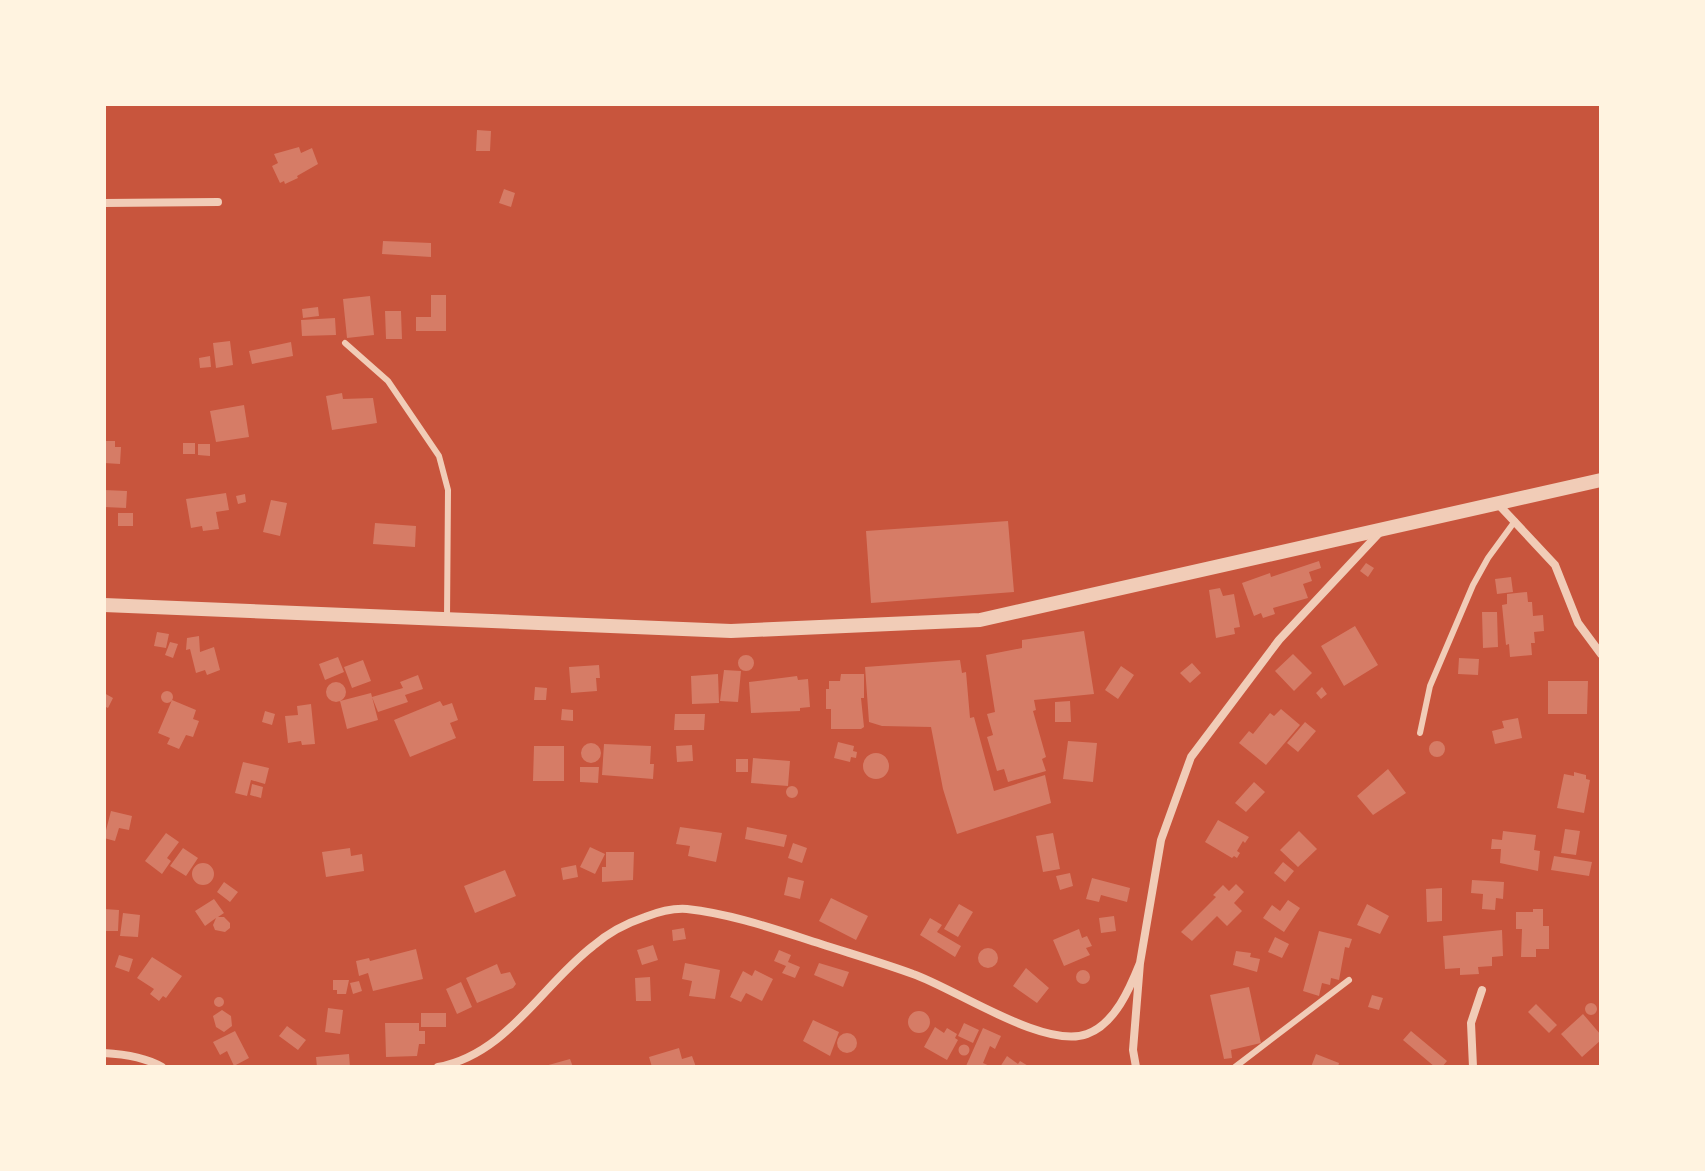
<svg xmlns="http://www.w3.org/2000/svg" width="1705" height="1171" viewBox="0 0 1705 1171" font-family="Manrope,sans-serif">
  <rect width="100%" height="100%" fill="#c8553d"/>
  <path fill="#d67c66" d="M477 130 491 131 490 151H476Z
    M299 147 301 153 312 148 318 164 297 176 298 178 285 184 284 181 280 183 272 166 278 163 274 154Z
    M504 189 515 193 511 207 499 203Z
    M383 241 431 243V257L382 254Z
    M431 295H446V331H416V317H431Z
    M370 296 374 335 347 338 343 299Z
    M318 307 319 316 303 318 302 309Z
    M385 311H401L402 339H386Z
    M335 318 336 335 302 336 301 320Z
    M230 341 233 365 216 368 213 343Z
    M291 342 293 356 252 364 249 351Z
    M210 356 211 367 200 368 199 358Z
    M342 393 343 399 373 398 377 423 332 430 326 396Z
    M244 405 249 437 216 442 210 411Z
    M104 441H115V447H121L120 464 104 463Z
    M183 443H195V454H183Z
    M198 444H210V456L198 455Z
    M104 490 127 491 126 508 104 507Z
    M226 493 229 510 216 512 219 529 203 531 202 526 191 528 186 499Z
    M245 494 246 502 238 504 236 496Z
    M271 500 287 503 280 536 263 532Z
    M118 513H133V526H118Z
    M1008 521 1014 592 871 603 866 531Z
    M375 523 416 526 415 547 373 544Z
    M1319 561 1321 568 1309 572 1312 581 1303 584 1308 598 1273 608 1275 614 1263 618 1261 613 1254 616 1242 583 1270 573 1271 577Z
    M1366 563 1374 568 1368 577 1360 571Z
    M1511 577 1513 592 1497 594 1495 579Z
    M1220 588 1223 596 1234 594 1240 627 1234 628 1235 634 1216 638 1209 590Z
    M1527 592 1528 602H1532L1533 616 1543 615 1544 631 1534 632 1535 643H1531L1532 655 1510 657 1509 644 1506 645 1502 605 1507 604V594Z
    M1482 612H1497L1498 647 1483 648Z
    M1355 626 1378 665 1344 686 1321 646Z
    M1084 631 1094 694 1034 700 1036 710 1033 711 1046 757 1042 759 1046 771 1008 782 1004 769 997 771 987 737 993 735 987 714 995 712 986 655 1022 648V640Z
    M157 632 169 634 166 648 154 646Z
    M199 636 200 652 214 647 220 670 207 675 205 670 196 673 190 649 186 650 187 638Z
    M170 642 178 644 173 658 165 655Z
    M1293 654 1312 673 1294 691 1275 671Z
    M738 663a8 8 0 1 1 16 0a8 8 0 1 1-16 0Z
    M338 657 344 672 325 680 319 664Z
    M1459 658 1479 659 1478 675 1458 674Z
    M363 660 371 681 352 688 344 667Z
    M960 660 962 673 966 672 970 718 974 717 994 791 1045 775 1051 803 957 834 943 789 931 727 882 726 869 722 865 667Z
    M1192 663 1201 673 1190 683 1180 673Z
    M599 665 600 678H596L597 691 571 693 569 667Z
    M1121 666 1134 675 1118 699 1105 690Z
    M724 670 741 671 738 702 720 701Z
    M718 674 719 703 692 704 691 676Z
    M841 674H864V698H861L864 727 861 729H831V709H826V689H829V681H840Z
    M418 675 423 689 405 695 408 702 378 712 372 697 403 688 400 682Z
    M797 676 798 680 808 679 810 707 800 708V711L751 713 749 682Z
    M1548 681H1588L1587 714H1548Z
    M326 692a10 10 0 1 1 20 0a10 10 0 1 1-20 0Z
    M535 687 547 688 546 700H534Z
    M1322 687 1327 694 1321 699 1316 693Z
    M161 697a6 6 0 1 1 12 0a6 6 0 1 1-12 0Z
    M104 693 113 698 108 708 104 706Z
    M371 693 378 720 347 729 340 701Z
    M172 700 196 710 193 719 199 721 193 737 186 735 179 749 167 744 170 738 158 733Z
    M440 701 443 706 452 703 458 720 450 723 456 738 410 757 394 720Z
    M1070 701 1071 722H1055V702Z
    M311 704 315 744 302 745 301 741 288 743 285 716 298 715 297 706Z
    M562 709 573 710V721L561 720Z
    M1281 709 1300 725 1266 765 1239 743 1249 731 1253 734 1270 713 1274 716Z
    M265 711 275 714 272 725 262 722Z
    M675 714H705L704 730H674Z
    M1518 718 1522 738 1495 744 1492 731 1504 728 1502 721Z
    M1305 722 1316 731 1298 752 1287 743Z
    M1068 741 1097 743 1093 782 1063 779Z
    M1429 749a8 8 0 1 1 16 0a8 8 0 1 1-16 0Z
    M838 742 854 746 853 751 857 752 856 758 851 757 850 762 834 758Z
    M581 753a10 10 0 1 1 20 0a10 10 0 1 1-20 0Z
    M604 744 651 746 650 764H654L653 779 602 775Z
    M692 745 693 761 677 762 676 746Z
    M534 746H564V781H533Z
    M863 766a13 13 0 1 1 26 0a13 13 0 1 1-26 0Z
    M753 758 790 761 788 786 751 783Z
    M736 759H748V772H736Z
    M243 762 269 768 265 784 251 780 247 796 235 793Z
    M580 767H599L598 783 580 782Z
    M1388 769 1406 793 1373 815 1357 796Z
    M1574 772 1586 775V779L1590 780 1584 813 1557 808 1564 774 1574 776Z
    M1254 782 1265 792 1246 812 1235 803Z
    M252 784 263 787 261 798 250 795Z
    M786 792a6 6 0 1 1 12 0a6 6 0 1 1-12 0Z
    M111 811 132 816 129 830 119 828 115 841 104 838Z
    M1218 820 1249 837 1245 843 1243 841 1237 851 1240 853 1237 858 1234 856 1232 858 1205 842Z
    M680 827 722 833 716 862 688 856 690 846 676 844Z
    M747 827 787 835 784 847 745 839Z
    M1565 829 1580 831 1576 855 1561 853Z
    M1299 831 1317 849 1298 867 1280 850Z
    M1503 831 1536 835 1534 850 1540 851 1538 871 1500 863 1501 849H1491L1492 839 1502 840Z
    M166 833 179 842 167 858 171 861 162 874 145 861Z
    M1053 833 1060 869 1043 872 1036 836Z
    M793 843 807 848 802 863 788 858Z
    M590 847 605 854 595 874 580 867Z
    M183 848 198 858 186 876 170 866Z
    M350 848 351 856 362 854 364 871 326 877 322 852Z
    M606 852H634L633 880 602 882V867H606Z
    M1554 856 1592 862 1589 876 1551 870Z
    M1283 862 1294 871 1285 882 1274 873Z
    M192 874a11 11 0 1 1 22 0a11 11 0 1 1-22 0Z
    M576 865 578 877 563 880 561 868Z
    M505 870 516 896 475 913 464 886Z
    M1070 873 1073 886 1060 890 1056 876Z
    M788 877 804 881 800 899 784 895Z
    M1092 878 1130 888 1127 902 1101 895 1099 902 1086 899Z
    M1472 880 1504 882 1503 899 1496 898 1495 910 1482 909 1483 894 1471 893Z
    M224 882 238 892 230 902 217 892Z
    M1236 884 1244 892 1234 903 1242 911 1227 926 1217 916 1192 941 1181 932 1216 897 1213 895 1223 885 1229 891Z
    M1442 888V921L1427 922 1426 889Z
    M831 898 868 916 856 940 819 921Z
    M214 899 224 913 218 917H224L230 923V928L225 932 215 930 213 925 216 918 205 926 195 911Z
    M1288 900 1300 908 1284 932 1263 918 1272 905 1280 911Z
    M959 904 973 912 958 937 944 929Z
    M1367 904 1389 916 1380 934 1357 925Z
    M104 909 119 910 118 931H104Z
    M1533 909H1543V926H1549V949H1536V957H1521L1522 929H1516V912H1533Z
    M123 913 140 915 138 937 120 936Z
    M1114 916 1116 931 1101 933 1099 918Z
    M930 918 942 925 937 932 961 946 955 957 920 935Z
    M684 928 686 939 673 941 672 930Z
    M1079 929 1082 938 1087 936 1092 946 1086 948 1090 955 1064 966 1053 940Z
    M1502 930 1503 956 1492 957V966L1478 967 1479 974 1460 975V968L1445 969 1443 936Z
    M1319 931 1352 939 1349 948 1345 947 1339 980 1331 978 1330 985 1322 983 1319 996 1303 991Z
    M1275 937 1289 944 1282 958 1268 952Z
    M653 945 658 960 642 965 637 950Z
    M978 958a10 10 0 1 1 20 0a10 10 0 1 1-20 0Z
    M416 949 423 979 373 991 368 973 359 976 356 961 369 958 370 961Z
    M779 950 791 955 788 962 800 967 795 978 782 973 786 966 774 961Z
    M1236 951 1251 953 1250 957 1260 959 1257 972 1233 965Z
    M119 955 133 959 129 972 115 967Z
    M152 957 182 976 166 998 163 996 159 1001 150 994 154 989 137 978Z
    M685 963 720 970 715 999 689 996 692 981 682 979Z
    M819 963 849 972 843 987 814 975Z
    M497 964 501 974 510 972 516 984 513 988 477 1003 466 978Z
    M1026 968 1049 988 1037 1003 1013 986Z
    M1076 977a7 7 0 1 1 14 0a7 7 0 1 1-14 0Z
    M755 970 773 979 762 1001 746 993 741 1002 730 997 743 971 752 976Z
    M650 977 651 1001H636L635 978Z
    M333 980H349L346 994H337V990H333Z
    M359 981 362 991 353 994 350 983Z
    M461 982 472 1007 457 1014 446 989Z
    M1249 987 1261 1043 1231 1050 1232 1058 1224 1059 1210 995Z
    M1372 995 1383 998 1379 1010 1368 1007Z
    M214 1002a5 5 0 1 1 10 0a5 5 0 1 1-10 0Z
    M1585 1009a6 6 0 1 1 12 0a6 6 0 1 1-12 0Z
    M1536 1004 1557 1025 1549 1033 1528 1012Z
    M328 1008 343 1010 340 1034 325 1032Z
    M222 1010 231 1016 232 1026 224 1032 216 1027 213 1016Z
    M908 1022a11 11 0 1 1 22 0a11 11 0 1 1-22 0Z
    M421 1013H446V1027H421Z
    M1583 1014 1601 1035V1040L1582 1057 1561 1034Z
    M813 1020 839 1032 830 1056 803 1041Z
    M385 1023H419V1031H425V1044H419L417 1056 386 1057Z
    M964 1023 979 1030 973 1043 958 1036Z
    M287 1026 306 1040 298 1050 279 1036Z
    M935 1027 944 1033 947 1028 957 1034 955 1038 958 1040 947 1060 924 1047Z
    M983 1028 1001 1036 995 1049 990 1046 983 1063 992 1067H968L966 1066Z
    M235 1031 249 1058 234 1066 227 1051 220 1055 213 1042Z
    M1411 1031 1447 1061 1442 1067H1435L1403 1040Z
    M837 1043a10 10 0 1 1 20 0a10 10 0 1 1-20 0Z
    M958.5 1050a5.5 5.5 0 1 1 11 0a5.5 5.5 0 1 1-11 0Z
    M679 1048 682 1059 692 1056 696 1067H652L649 1057Z
    M349 1054 350 1067H317L316 1057Z
    M1316 1054 1339 1063 1338 1067H1311Z
    M1007 1056 1018 1064 1020 1061 1030 1067H1000Z
    M570 1059 573 1067H545V1066Z"/>
  <g fill="none" stroke-linecap="round" stroke-linejoin="round">
    <path stroke="#f1ccb7" stroke-width="6" d="M345 343 388 381 439 456 448 490 447 619
      M1420 733 1430 686 1473 585 1488 558 1515 521
      M1235 1067 1349 980"/>
    <path stroke="#f1ccb7" stroke-width="8" d="M104 203 218 202
      M1498 504 1555 565 1578 623 1601 654
      M104 1053C123 1054 145 1057 162 1067
      M438 1067C507 1054 541 986 593 946 608 933 627 923 645 917 658 912 674 908 687 909 733 914 777 930 821 944 852 954 883 963 913 974 954 988 1045 1050 1087 1034 1115 1024 1130 988 1140 963
      M1136 1067 1133 1050 1140 963 1161 840 1191 757 1279 640 1381 531
      M1473 1067 1471 1023 1482 990"/>
    <path stroke="#f1ccb7" stroke-width="14" d="M104 605 731 631 980 620 1601 480"/>
  </g>
  <rect width="1705" height="1171" fill="none" stroke="#fff3e0" stroke-width="212"/>
</svg>
